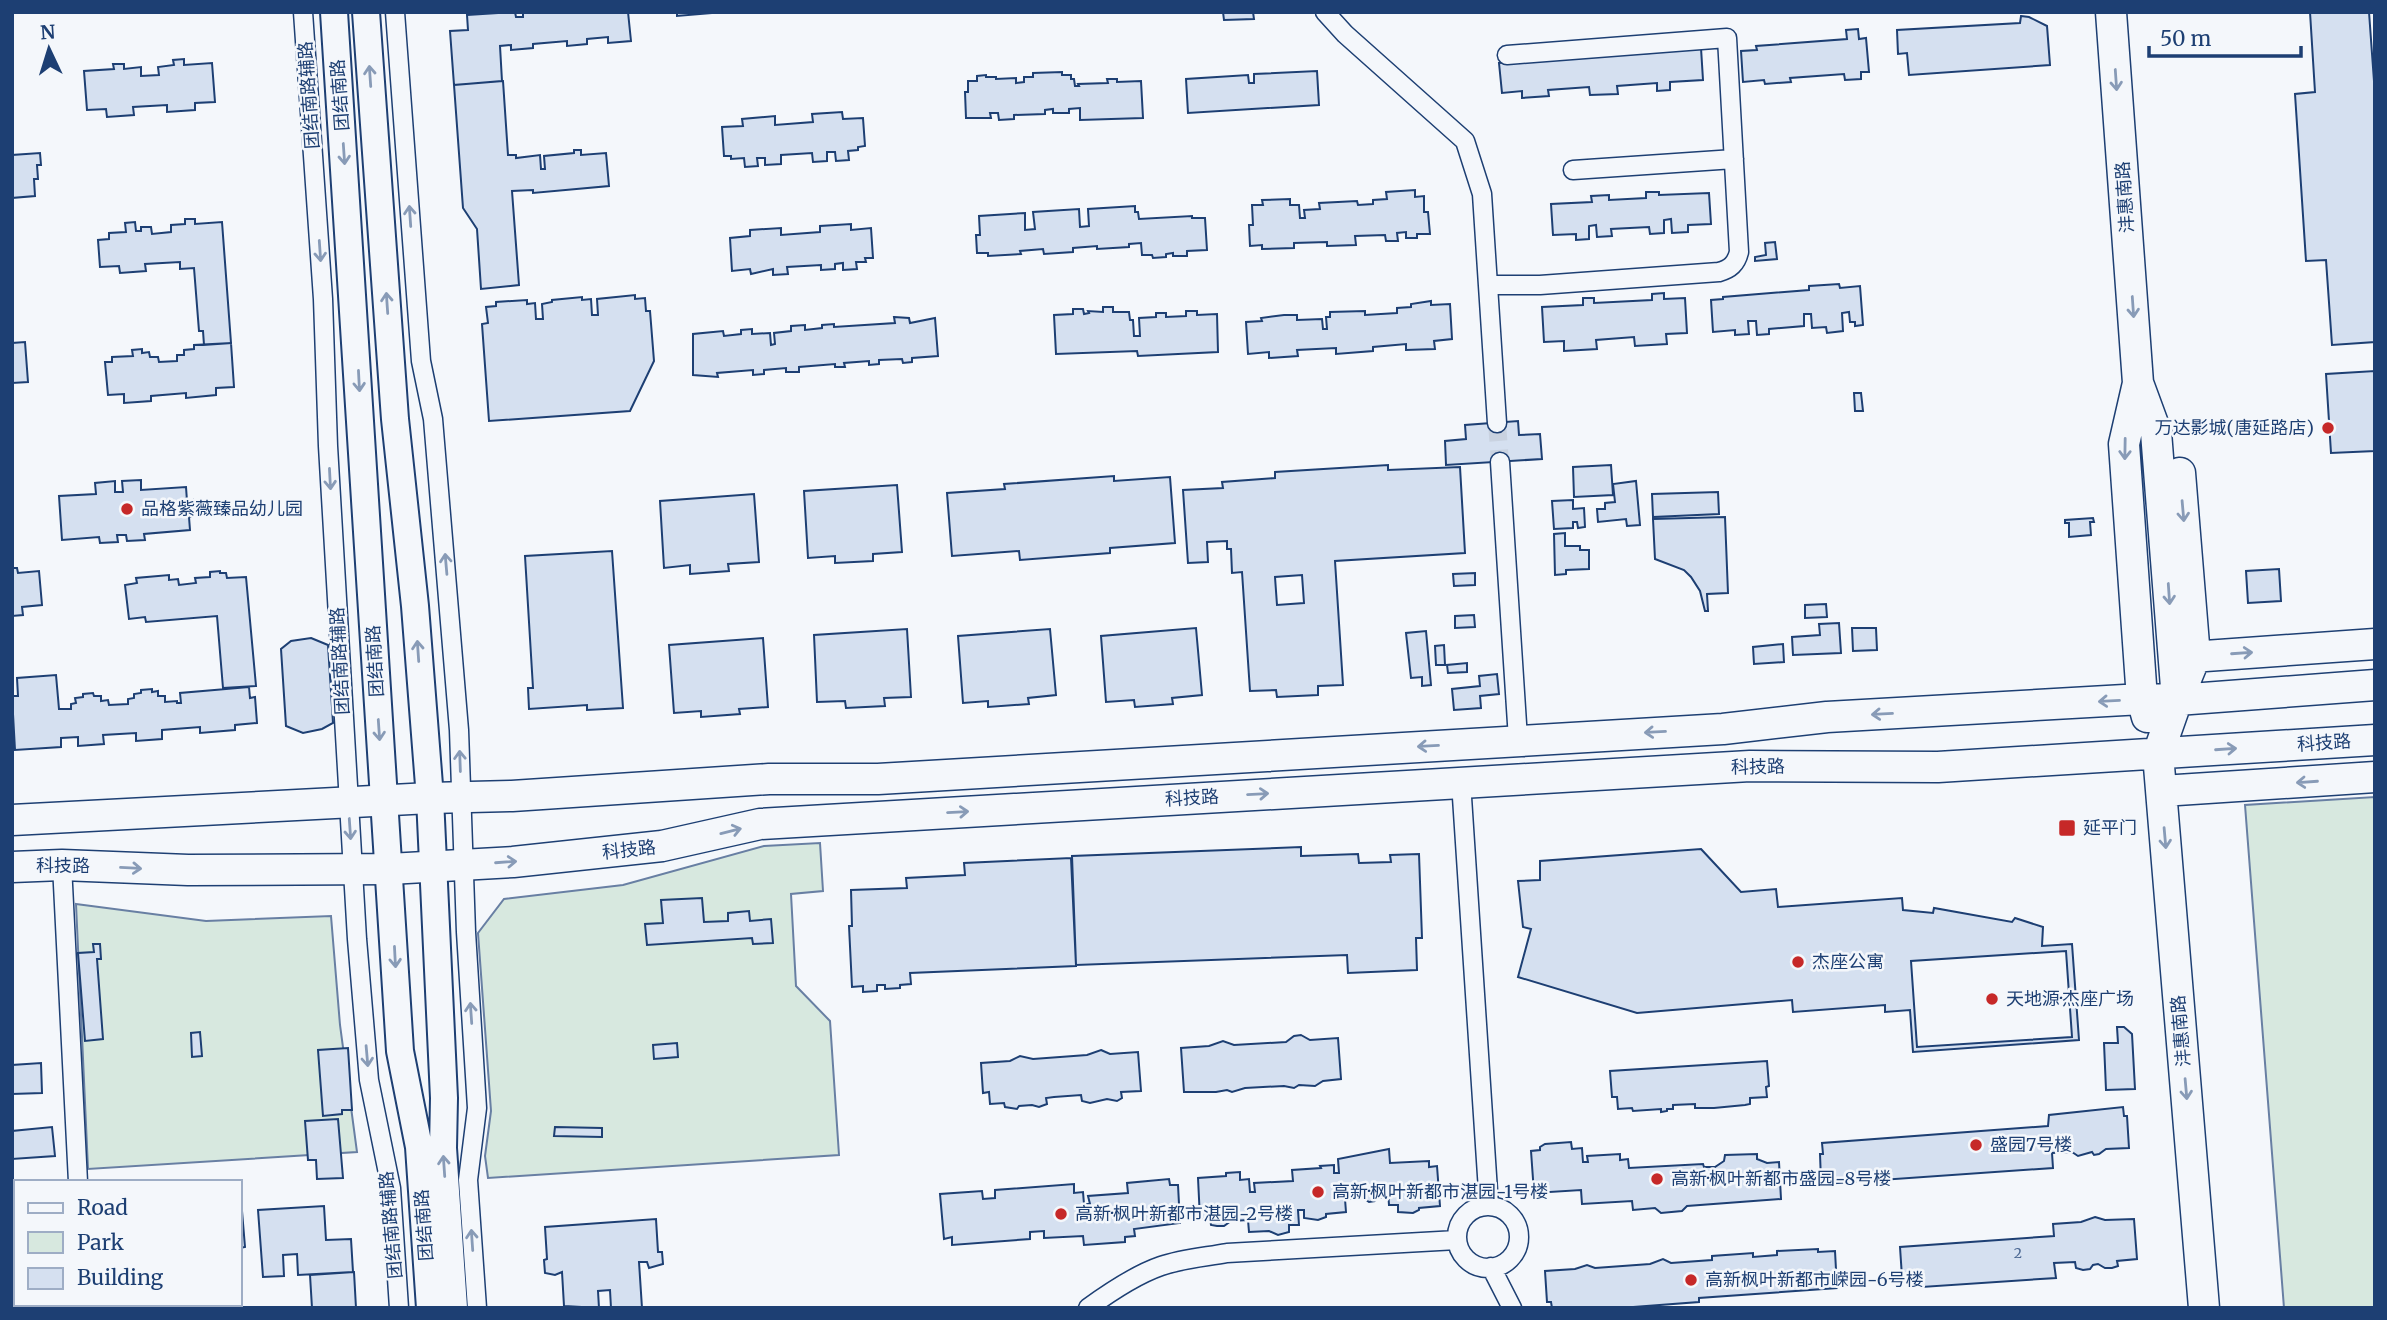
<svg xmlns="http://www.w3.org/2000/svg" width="2387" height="1320" viewBox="0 0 2387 1320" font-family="Merriweather,'Noto Sans SC',serif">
  <rect width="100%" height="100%" fill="#f4f7fb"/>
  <path fill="#d7e8df" stroke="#687fa3" stroke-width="2" d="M2375 797V1308H2284L2245 805Z
    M820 843 823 891 791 894 796 986 830 1021 839 1155 488 1178 485 1156 491 1111 478 933 504 899 623 885 764 846Z
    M76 904 206 921 331 916 340 1025 357 1152 88 1169Z"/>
  <path fill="#d5e0f0" stroke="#1d3f73" stroke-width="2" fill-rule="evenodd" d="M515 12 516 17H523V12H628L631 41 608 43V37L587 39V44L567 46V41L533 44V48L511 50V45L500 46 502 81 454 85 450 31 468 30 467 15Z
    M677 12H724L677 16Z
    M1223 12H1253L1254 19 1224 20Z
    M2310 12H2369L2375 95V342L2332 345 2326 260 2306 261 2295 94 2315 92Z
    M2021 16 2029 17 2047 26 2050 65 1909 75 1907 53 1898 54 1897 30 2020 23Z
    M1858 29 1859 39 1866 38 1869 72H1861V79L1845 80 1844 74 1790 78 1791 82 1765 84 1764 80 1743 82 1741 51 1757 50 1756 46 1847 39 1846 30Z
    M1701 48 1703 80 1670 82V90L1657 91V83L1617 86 1618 94 1590 95 1589 87 1548 90 1549 96 1522 98V91L1502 93 1499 63 1617 51V55L1650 53V49Z
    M184 59V65L212 63 215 102 195 103V110L167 112V105L133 107 134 115 107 117 106 109 87 110 84 71 114 69 113 64H124V69L141 67V76L159 75 158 67 174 65 173 60Z
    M1317 71 1319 105 1188 113 1186 79 1248 75 1249 83H1254V74Z
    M1062 72V75H1071V79H1074L1075 86H1079L1078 84 1108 83 1107 79H1117V82L1141 81 1143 118 1080 120V108L1069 109V113H1053V109L1045 110V114L1014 115V119L999 120 998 113H990L991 118H966L965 92H968V81H977V76L986 75V77H996V79L1016 78V83L1024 82V77H1033V73Z
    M503 81 508 155H516V158L540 155 541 169H545L544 156 574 153V150H581V155L606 153 609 186 533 193V190L512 191 519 285 481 289 477 229 463 208 454 85Z
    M842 112 843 119 863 118 865 146 858 147V150L848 151 849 160 836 161 835 152H827V161L813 162 812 153 781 155V164L765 165V158H757L758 166 745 167 744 158 731 159V156H724L722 127 743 126 742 119 775 116V125L813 122 812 114Z
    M40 153 41 165H37L38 179H34L35 196 12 198V204V155Z
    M1415 190V197L1424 196V212H1428L1430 234H1417V238H1406V232L1397 233 1398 241H1386L1385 235 1355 236 1356 245 1327 246V242L1294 243V248L1262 249V245L1250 246 1249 225H1253L1252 205H1263L1262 200 1290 199V205H1299L1300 218H1305L1304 210 1320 209 1319 203 1357 201 1358 205 1373 204V200L1387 199 1386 192Z
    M1646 192H1659V195L1709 193 1711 224 1688 225V232L1672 233 1671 219 1664 220V233L1650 234 1649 227 1611 229 1612 236 1597 237 1596 225 1589 226V239L1576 240V234L1553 235 1551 204 1592 202 1591 196 1609 195V200L1646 198Z
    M1135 206V212H1138L1139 219 1192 216V218H1205L1207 250 1187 251V256H1173V253L1166 254V257L1153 258 1152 255H1142L1141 243 1129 244V247L1097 249V246L1073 248V252L1044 254 1043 249 1020 251 1021 254 988 256V253H977L976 235H980L979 216 1025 213V230L1035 229 1033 212 1079 209 1080 227 1089 226 1088 209Z
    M185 219H195V224L222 222 231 343 204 345 203 331H199L194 268 180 269V262L145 264 146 271 120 273 119 266 100 267 98 240 109 239V233L126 232 125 223 135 222 136 231H141V227H151L152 234 171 232V225L185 224Z
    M851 224V230L871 228 873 258H865L866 262H856L857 269 843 270V263L835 264V269L821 270V265L787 267 788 274 773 275V269L751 274 750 269 732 271 730 238 750 236V230L781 228V235L820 232V226Z
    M1775 242 1777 259 1755 261V257L1766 255 1765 243Z
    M1839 284 1840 288 1860 286 1863 325 1855 326V322H1850L1849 312 1842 313 1843 331 1827 333 1826 327 1812 328 1811 314H1804V326L1769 329V334L1757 335 1756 321H1748L1749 334 1735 335V330L1713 332 1711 300 1723 299V297L1809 290V286Z
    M1664 293V299L1685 298 1687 333 1666 334 1667 344 1635 346 1634 337 1596 340 1597 349 1564 351V341L1544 342 1542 307 1583 305V298H1594V303L1652 300V294Z
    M635 295V299L645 298 646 311H650L654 361 630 411 489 421 482 324 488 323 486 307 496 306V302L527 300V304L535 303 536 319H543L542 304 552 302V300L582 297V300L591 299 592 315H598L597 299Z
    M1431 301V305L1450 304 1452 339 1434 341 1435 349 1406 350V344L1373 347V351L1336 354V348L1297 350 1298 356 1269 358V352L1248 354 1246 322 1262 321 1261 318 1284 315H1297V320L1322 319 1323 329H1327L1326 317H1330V312L1365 311V315L1397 313V308L1411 307V304Z
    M1103 307H1113V312H1129L1130 320H1133L1134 336H1140L1139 318 1156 317V313H1166V317L1186 316V311H1197V315L1217 314 1218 352 1138 356 1137 351 1056 354 1054 315 1073 314V309H1083L1084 314 1089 313 1088 311 1103 312Z
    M894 317 909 318 910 323 935 318 938 356 912 358V362L903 363 902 359 879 360V364L869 365V361L844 363 845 367H835V364L799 367V372H786V368L764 370V374L753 375V370L717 373 718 377 693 375V334L723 331 724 336 741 334V330L752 329V334L770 333 771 345 775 344 774 333 791 331V326L805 325V330L822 328V325L834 324V327L895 323Z
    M25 342 28 382 12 383V343Z
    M231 343 234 387 216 388V395L186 398V393L151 396V401L124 403V394L108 395 105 362H112V357L133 356 132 350 142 349V353L149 352 150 357H158L159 362 177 361V355H184V350L194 349V345Z
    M2375 371V451L2331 453 2326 374Z
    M1854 393H1861L1863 411H1855Z
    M1518 421 1519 435 1540 434 1542 459 1446 465 1445 441 1466 439 1465 425Z
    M1388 465V470L1460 467 1465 553 1335 561 1343 685 1318 686V695L1277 697 1276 690 1250 691 1242 572 1232 573 1231 549H1227V541L1207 542 1208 562 1188 563 1183 490 1223 488 1222 482 1275 478V472ZM1302 575 1304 603 1277 605 1275 577Z
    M1611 465 1613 495 1574 497 1573 467Z
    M1114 476V481L1170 477 1175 543 1110 548V553L1020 560 1019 551 952 556 947 493 1005 489 1004 484Z
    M141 480V490L186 487 187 501 193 500 194 516 189 517 190 530 144 534 145 540 127 541 126 535H117L118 542 100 543 99 537 62 540 59 496 96 494 95 483 115 481V492H123L122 481Z
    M1636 481 1640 525 1627 526 1626 519 1598 522 1597 509H1605V503L1615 502 1613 484Z
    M897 485 902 552 873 554V561L835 563V556L808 558 804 491Z
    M1718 492 1719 514 1653 517 1652 494Z
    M754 494 759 562 728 564 729 571 690 574V565L664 568 660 501Z
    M1573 500V509L1584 508 1585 527 1578 528 1577 522H1573V528L1554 529 1552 501Z
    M1725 517 1728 593 1707 594 1708 611H1705L1700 591 1691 577 1684 570 1655 559 1653 519Z
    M2093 518 2094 522H2090L2091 535 2069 537V523H2065V520Z
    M1565 533V546H1580V550H1589V569L1566 570V574L1555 575 1554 534Z
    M612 551 623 708 587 710V705L529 709 528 688H533L525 556Z
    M12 568H17L18 573 39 571 42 605 22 607 23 615 12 616Z
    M2279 569 2281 601 2248 603 2246 571Z
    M220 571V573H226L227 578 246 577 256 686 223 688 217 616 146 622 145 617 129 619 125 585 137 583 136 578 169 575V580L178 579 179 585 196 583 195 578 210 577V572Z
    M1475 573V585L1454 586 1453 574Z
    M1826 604 1827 617 1805 618V605Z
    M1474 615 1475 627 1455 628V616Z
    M1839 623 1841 653 1793 655 1792 637 1820 635 1819 624Z
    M1196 628 1202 695 1172 698 1173 704 1135 707 1134 700 1106 702 1101 636Z
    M1852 628H1876L1877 650 1853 651Z
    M907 629 911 697 884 698 885 706 846 708 845 701 817 702 814 635Z
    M1050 629 1056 695 1028 698 1029 704 988 707V701L963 703 958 636Z
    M1426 631 1431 685 1422 686V677L1411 678 1406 633Z
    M311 638 328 645 333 723 322 729 303 733 286 726 281 649 291 641Z
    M763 638 768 707 739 709 740 714 701 717V711L674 713 669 645Z
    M1783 644 1784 662 1754 664 1753 647Z
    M1444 645 1445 665H1436L1435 646Z
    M1467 663V672L1448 673 1447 665Z
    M1497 674 1499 694 1480 696 1481 708 1454 710 1452 689 1480 686 1479 676Z
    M56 675 59 709H71V704L76 703 75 698 83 697V694L93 693 94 696H101V701L108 700 109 705 128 704V699L134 698V694L141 693V690L152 689V692L158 691V696H165V702L177 701V703H181L180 693 249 687 250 698 255 697 257 723 235 725V730L200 733V727L162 730V739L136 741V733L103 735 104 744 78 746V737L61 738V747L15 750 12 696H18L17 678Z
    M1301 847V856L1358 854 1359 863 1391 862 1390 855 1419 854 1422 938H1416L1417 970 1348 973 1347 955 1076 965 1072 856Z
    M1701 849 1741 892 1776 889 1778 907 1902 898 1903 910 1933 913 1934 908 2012 922 2015 918 2043 927 2042 946 2072 944 2079 1040 1913 1052 1910 1010 1885 1012V1005L1793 1012 1792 1000 1637 1013 1518 977 1531 929 1523 927 1518 881 1540 880V861Z
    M1071 858 1076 966 910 973 911 984 900 985V988L885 989V985H877V991L863 992V986L852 987 849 926H852L851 890 907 888 906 878 965 875 964 863Z
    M702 898 704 922 728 921V913L749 911 750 921 771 919 773 943 753 944 752 938 647 945 645 924 663 923 661 900Z
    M93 944H100L101 959H97L103 1039 85 1041 78 953 94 952Z
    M2066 951 2072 1037 1917 1047 1911 961Z
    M2117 1027H2124L2132 1034 2135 1089 2106 1090 2104 1043H2118Z
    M200 1032 202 1056 192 1057 191 1033Z
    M1301 1035 1310 1040 1338 1038 1341 1079 1323 1081 1315 1086 1299 1085 1294 1088 1284 1086 1245 1088 1232 1092 1227 1090 1216 1092H1184L1181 1048 1209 1046 1223 1041 1234 1045 1286 1042 1294 1036Z
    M677 1043 678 1057 654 1059 653 1045Z
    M348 1048 352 1110H342V1114L323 1116 318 1050Z
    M1101 1050 1110 1054 1138 1052 1141 1091 1121 1092 1122 1098 1117 1101 1107 1099 1090 1103 1082 1101 1081 1095 1054 1097 1046 1098 1047 1104 1039 1107 1032 1105 1019 1106 1017 1109 1005 1107 1004 1103 990 1104 989 1092 983 1093 981 1063 1010 1061 1020 1056 1033 1059 1087 1055Z
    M1767 1061 1769 1086 1766 1087 1767 1097 1750 1098V1104L1745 1105 1714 1108H1695V1104L1673 1105V1109H1667V1111L1661 1112V1109L1633 1111 1632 1108 1618 1109 1617 1097H1612L1610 1071Z
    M41 1063 42 1093 12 1094V1065Z
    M2123 1107 2124 1116H2127L2129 1148 2106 1149 2099 1154 2094 1155 2092 1152 2078 1156 2072 1152 2052 1153 2053 1168 1824 1184 1823 1180 1821 1181 1820 1154H1823L1822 1143 2048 1126 2049 1115Z
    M338 1119 343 1178 317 1179 316 1160H308L305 1121Z
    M52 1127 55 1156 12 1159V1131Z
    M555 1127 602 1128V1137L554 1136Z
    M1571 1142 1572 1149 1582 1148 1583 1162H1588L1587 1156 1620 1154V1160L1628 1159 1629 1168 1703 1164 1704 1167H1715L1724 1161 1725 1155 1757 1154V1159L1767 1163 1779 1162 1781 1199 1687 1206 1682 1211 1661 1213 1655 1208 1633 1210 1632 1201 1582 1204 1581 1190 1534 1193 1531 1151 1540 1150V1147L1545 1144Z
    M1389 1149 1390 1163 1429 1161V1167L1437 1166 1440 1206 1419 1208V1210L1413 1213 1398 1212V1205H1389L1388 1191 1382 1192V1198H1377L1375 1201 1369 1202 1363 1198 1345 1199 1346 1212 1326 1214V1217L1318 1220 1304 1218V1210H1298L1299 1225H1289V1232L1278 1235 1269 1231 1249 1232 1248 1220 1231 1221 1224 1226H1217L1211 1225 1210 1218 1200 1219 1198 1178 1226 1176V1173L1240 1172V1180L1249 1179 1250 1192H1255L1254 1183 1293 1181 1292 1170 1321 1168 1320 1166 1334 1165V1173H1339L1338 1159Z
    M1169 1179 1170 1185H1178L1180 1223 1134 1229 1135 1236 1125 1237V1242L1084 1245 1083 1236 1044 1238V1231L1030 1232V1239L952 1245V1237L944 1239 940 1194 982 1191 983 1199 995 1198V1190L1074 1184V1193L1083 1192 1084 1204H1090L1088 1196 1128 1193 1127 1183Z
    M12 1197H16V1226H12Z
    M324 1206 326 1240 351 1239 353 1272 298 1275 297 1254 283 1255 284 1276 263 1277 258 1210Z
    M240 1211H242L245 1247 240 1248Z
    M2095 1217 2105 1220 2134 1219 2137 1259 2117 1261 2118 1266 2112 1268H2105L2098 1264 2093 1265 2090 1269 2083 1270 2076 1268 2075 1262 2054 1263 2056 1278 1922 1287 1921 1276 1902 1277 1900 1247 2054 1236 2053 1224 2081 1222Z
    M656 1219 658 1252H662L663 1264 649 1268 647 1262H639L642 1308H611L610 1290 598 1291 599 1308 564 1306 562 1272 555 1275 545 1273 544 1260 547 1259 545 1227Z
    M1818 1249V1252L1835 1251 1837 1288 1699 1298V1302L1620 1308H1552L1551 1302H1547L1545 1271 1575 1269 1587 1265 1595 1268 1650 1264 1663 1259 1671 1263 1712 1260V1256L1753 1253V1257L1777 1255V1251Z
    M16 1251V1280H12V1252Z
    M354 1272 356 1308H312L310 1275Z
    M45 1304H69V1308H22L45 1306Z"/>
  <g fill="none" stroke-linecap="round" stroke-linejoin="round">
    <path stroke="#c9d2e0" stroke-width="18" stroke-dasharray="18 9" stroke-linecap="butt" d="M1497 423 1500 462"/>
    <g stroke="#1d3f73" stroke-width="21">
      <path id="street" d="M303 12 323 299 328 446 357 939 369 1080 391 1188 399 1308
        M395 12 421 361 433 419 459 730 466 932 477 1108 468 1180 477 1308
        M1325 12 1345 34 1465 141 1482 194 1497 423
        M1573 170 1734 159
        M1488 285H1540L1719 272C1730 269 1736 264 1739 252L1727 38 1507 55
        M1500 462 1518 739
        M1461 782 1489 1206
        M62 865 78 1182
        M1457 1237a31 31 0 1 1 62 0a31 31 0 1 1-62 0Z
        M1491 1267 1512 1308
        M87 1304V1308
        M1088 1308C1110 1292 1135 1275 1161 1266 1181 1259 1205 1257 1227 1253L1457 1240"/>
    </g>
    <g stroke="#1d3f73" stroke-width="30">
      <path id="secondary" d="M334 12 400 1051 419 1147 430 1308
        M366 12 395 419 415 606 430 798 444 1098 443 1148 454 1308"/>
    </g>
    <g stroke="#1d3f73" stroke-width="33">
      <path id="primary" d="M2111 12 2138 383 2156 432 2177 700 2158 754 2204 1308
        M2138 383 2124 444 2142 699 2147 717
        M2177 658 2375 644
        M2179 696 2195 657 2180 473
        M2162 791 2375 777
        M12 820 430 798 512 796 769 779H878L1723 729 1827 717 2142 699 2177 700 2375 685
        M12 867 62 865 188 870 389 869 513 862 662 846 760 824 1750 766 1938 767 2375 740"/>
    </g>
    <use href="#street" stroke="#f4f7fb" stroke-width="18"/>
    <use href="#secondary" stroke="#f4f7fb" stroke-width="26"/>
    <use href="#primary" stroke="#f4f7fb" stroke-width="30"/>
  </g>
  <defs><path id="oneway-shaft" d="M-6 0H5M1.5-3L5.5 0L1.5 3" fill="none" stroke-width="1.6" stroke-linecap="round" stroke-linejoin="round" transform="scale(1.75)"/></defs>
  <g stroke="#889bb7">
    <use href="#oneway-shaft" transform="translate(370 76) rotate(-94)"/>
    <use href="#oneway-shaft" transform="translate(2116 80) rotate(86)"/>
    <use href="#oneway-shaft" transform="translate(344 154) rotate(86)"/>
    <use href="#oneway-shaft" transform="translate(410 216) rotate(-94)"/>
    <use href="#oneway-shaft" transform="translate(320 251) rotate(86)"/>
    <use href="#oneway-shaft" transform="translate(387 303) rotate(-94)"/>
    <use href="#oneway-shaft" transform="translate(2133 307) rotate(86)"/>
    <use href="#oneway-shaft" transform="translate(359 381) rotate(87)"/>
    <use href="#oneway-shaft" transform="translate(2125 449) rotate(91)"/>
    <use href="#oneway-shaft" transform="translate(330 479) rotate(87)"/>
    <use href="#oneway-shaft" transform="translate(2183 511) rotate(85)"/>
    <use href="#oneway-shaft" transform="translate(446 564) rotate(-95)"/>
    <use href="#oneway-shaft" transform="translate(2169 594) rotate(86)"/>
    <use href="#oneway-shaft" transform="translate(418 651) rotate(-94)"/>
    <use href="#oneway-shaft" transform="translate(2242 653) rotate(-4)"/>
    <use href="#oneway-shaft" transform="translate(2109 701) rotate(177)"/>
    <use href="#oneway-shaft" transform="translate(1882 714) rotate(177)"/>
    <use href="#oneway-shaft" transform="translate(379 730) rotate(86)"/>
    <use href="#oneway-shaft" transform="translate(1655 732) rotate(177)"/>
    <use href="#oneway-shaft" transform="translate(1428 746) rotate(177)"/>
    <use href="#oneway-shaft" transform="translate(2226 749) rotate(-4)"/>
    <use href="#oneway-shaft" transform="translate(460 761) rotate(-92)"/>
    <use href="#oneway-shaft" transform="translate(2307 782) rotate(176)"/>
    <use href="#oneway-shaft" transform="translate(1258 794) rotate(-3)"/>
    <use href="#oneway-shaft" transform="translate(958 812) rotate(-3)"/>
    <use href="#oneway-shaft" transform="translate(350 829) rotate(86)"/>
    <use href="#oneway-shaft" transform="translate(731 831) rotate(-14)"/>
    <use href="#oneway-shaft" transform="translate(2165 838) rotate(85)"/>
    <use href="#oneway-shaft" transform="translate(506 862) rotate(-4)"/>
    <use href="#oneway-shaft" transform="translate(131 868) rotate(3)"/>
    <use href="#oneway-shaft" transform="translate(395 957) rotate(87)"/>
    <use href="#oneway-shaft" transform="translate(471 1013) rotate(-94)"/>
    <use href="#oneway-shaft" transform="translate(367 1056) rotate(85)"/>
    <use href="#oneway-shaft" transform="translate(2186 1089) rotate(85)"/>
    <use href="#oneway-shaft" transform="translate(444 1166) rotate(-94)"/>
    <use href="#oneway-shaft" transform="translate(472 1240) rotate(-94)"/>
  </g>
  <g fill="#c62828" stroke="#f4f7fb" stroke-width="2.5">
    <circle cx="2328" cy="428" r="7"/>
    <circle cx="127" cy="509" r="7"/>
    <rect x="2058" y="819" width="18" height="18" rx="3.5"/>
    <circle cx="1798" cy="962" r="7"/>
    <circle cx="1992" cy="999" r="7"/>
    <circle cx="1976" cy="1145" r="7"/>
    <circle cx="1657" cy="1179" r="7"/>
    <circle cx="1318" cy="1192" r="7"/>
    <circle cx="1061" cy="1214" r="7"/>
    <circle cx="1691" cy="1280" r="7"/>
  </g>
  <g text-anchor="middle" stroke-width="5" stroke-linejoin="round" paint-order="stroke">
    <g font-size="14" fill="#4b6792">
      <text x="2018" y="1258">2</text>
    </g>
    <g font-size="18" fill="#1d3f73" stroke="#f4f7fb">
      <text transform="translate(309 95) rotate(-94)" y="6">团结南路辅路</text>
      <text transform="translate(340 95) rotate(-94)" y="6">团结南路</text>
      <text transform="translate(2125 197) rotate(-94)" y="6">沣惠南路</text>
      <text transform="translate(340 661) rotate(-93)" y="6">团结南路辅路</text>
      <text transform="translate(375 661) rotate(-93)" y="6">团结南路</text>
      <text transform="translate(2324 743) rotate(-4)" y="6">科技路</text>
      <text transform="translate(1758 767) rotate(-1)" y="6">科技路</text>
      <text transform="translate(1192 798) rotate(-3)" y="6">科技路</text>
      <text transform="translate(629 850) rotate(-6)" y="6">科技路</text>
      <text x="63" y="872">科技路</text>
      <text transform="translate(2181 1031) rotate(-95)" y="6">沣惠南路</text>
      <text transform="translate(391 1225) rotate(-95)" y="6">团结南路辅路</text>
      <text transform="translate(424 1225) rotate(-94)" y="6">团结南路</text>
    </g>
    <g font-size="18" fill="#1d3f73" stroke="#f4f7fb" text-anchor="start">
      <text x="2314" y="434" text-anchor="end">万达影城(唐延路店)</text>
      <text x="141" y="515">品格紫薇臻品幼儿园</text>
      <text x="2083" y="834">延平门</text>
      <text x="1812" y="968">杰座公寓</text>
      <text x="2006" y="1005">天地源·杰座广场</text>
      <text x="1990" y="1151">盛园7号楼</text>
      <text x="1671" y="1185">高新·枫叶新都市盛园-8号楼</text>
      <text x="1332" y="1198">高新·枫叶新都市湛园-1号楼</text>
      <text x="1075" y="1220">高新·枫叶新都市湛园-2号楼</text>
      <text x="1705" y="1286">高新枫叶新都市嵘园-6号楼</text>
    </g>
  </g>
  <rect width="2387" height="1320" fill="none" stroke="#1d3f73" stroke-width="28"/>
  <rect x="14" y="1180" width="228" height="126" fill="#f4f7fb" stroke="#9eadc5" stroke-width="2"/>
  <rect x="28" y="1203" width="35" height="10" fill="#f4f7fb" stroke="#9eadc5" stroke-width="2"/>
  <text x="77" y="1215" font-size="21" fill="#1d3f73">Road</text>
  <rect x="28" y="1232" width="35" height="21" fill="#d7e8df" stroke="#9eadc5" stroke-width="2"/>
  <text x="77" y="1250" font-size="21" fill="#1d3f73">Park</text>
  <rect x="28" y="1268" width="35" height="21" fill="#d5e0f0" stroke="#9eadc5" stroke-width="2"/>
  <text x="77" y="1285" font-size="21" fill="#1d3f73">Building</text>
  <g transform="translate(49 49) rotate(356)" stroke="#f4f7fb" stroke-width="5" paint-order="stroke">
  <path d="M0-5L12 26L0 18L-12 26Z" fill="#1d3f73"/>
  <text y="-10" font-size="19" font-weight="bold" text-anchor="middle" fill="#1d3f73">N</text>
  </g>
  <path d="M2149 46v10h152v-10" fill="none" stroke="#1d3f73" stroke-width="3.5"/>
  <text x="2160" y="46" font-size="21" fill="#1d3f73" stroke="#f4f7fb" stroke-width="5" paint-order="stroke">50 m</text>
</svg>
